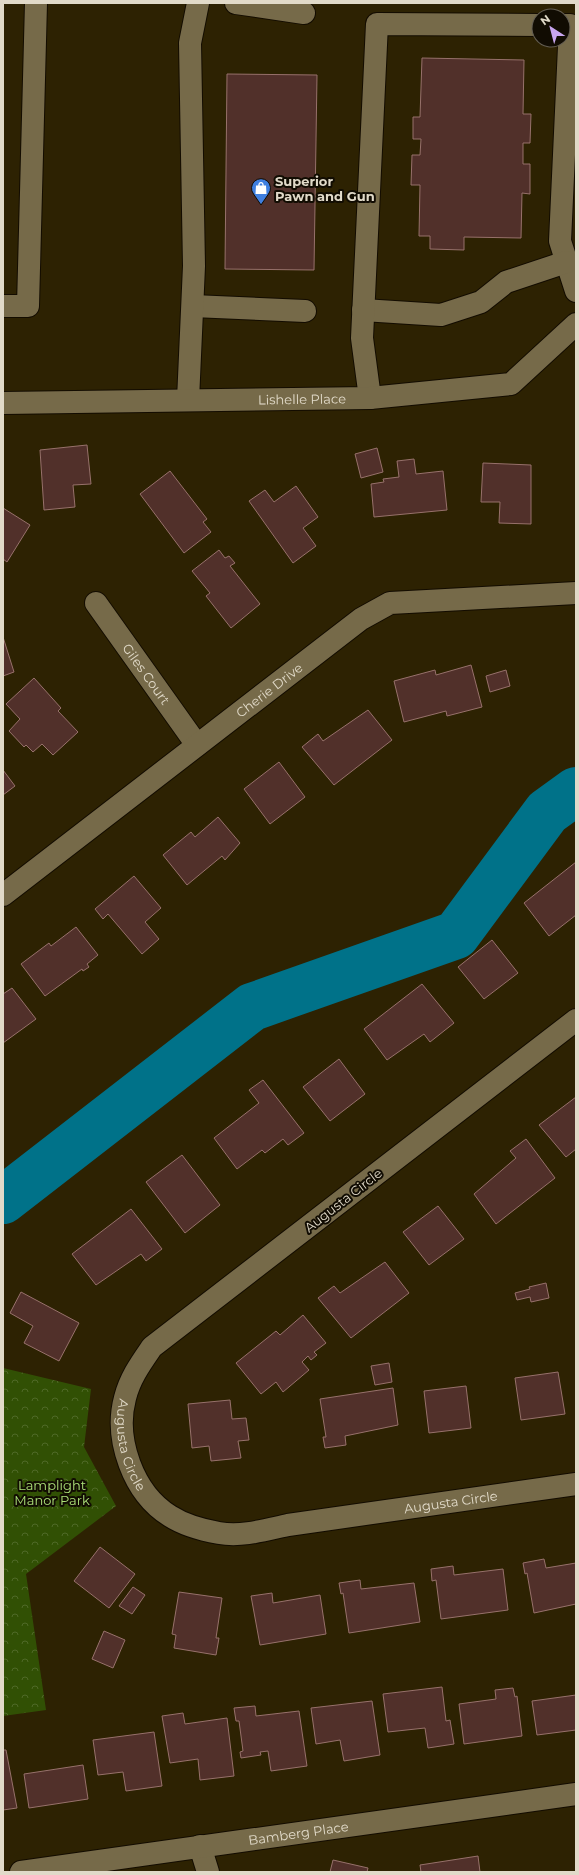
<svg xmlns="http://www.w3.org/2000/svg" width="579" height="1875" viewBox="0 0 579 1875" font-family="Montserrat,sans-serif">
  <defs>
    <pattern id="park-crowns" width="20" height="18" patternUnits="userSpaceOnUse"><rect width="20" height="18" fill="#315004"/><path d="M2 6a3 3 0 1 1 6 0M12 15a3 3 0 1 1 6 0" fill="none" stroke="#4f6927"/></pattern>
  </defs>
  <rect width="100%" height="100%" fill="#2d2202"/>
  <path fill="url(#park-crowns)" d="M3 1368 91 1389 84 1447 116 1506 26 1574 46 1710 3 1716Z"/>
  <g fill="none" stroke-linecap="round" stroke-linejoin="round">
    <path stroke="#007289" stroke-width="48" d="M3 1200 252 1007 456 935 547 812 576 791"/>
  </g>
  <path fill="#51302a" stroke="#97716b" d="M422 58 524 60 523 114H531L530 143H523V164H530V194L522 193 521 238 464 237V250L430 249V236H419L420 185H411L412 155H420L421 139H413V117H420Z
    M227 74 317 75 314 270 225 269Z
    M87 445 91 484 73 485 75 507 44 510 40 450Z
    M377 448 383 472 361 478 355 454Z
    M414 459 416 474 443 471 447 510 374 517 371 484 384 482 383 479 399 477 397 461Z
    M483 463 531 465V524L499 523 500 502H481Z
    M170 471 207 519 203 522 211 532 184 553 140 494Z
    M296 486 318 517 303 528 316 546 293 563 249 501 265 490 274 502Z
    M3 508 30 525 7 562 3 559Z
    M219 550 225 558 229 556 235 563 230 566 260 604 231 628 206 596 210 593 192 571Z
    M3 637 14 672 3 676Z
    M471 665 482 707 447 716 446 711 404 722 394 681 435 670 436 675Z
    M506 670 510 686 490 692 486 676Z
    M34 678 61 708 58 711 78 732 53 755 42 744 33 752 26 745 24 747 9 731 20 719 6 704Z
    M368 710 392 740 334 785 302 747 318 734 323 741Z
    M279 762 305 797 270 824 244 789Z
    M3 770 15 786 3 795Z
    M218 817 240 843 225 860 222 856 187 885 163 855 191 832 195 837Z
    M576 862V915L549 936 524 903Z
    M134 876 161 908 145 922 159 939 142 954 108 914 103 919 95 909Z
    M76 927 98 955 87 964 89 967 83 971 82 969 45 996 21 964 49 943 51 946Z
    M492 940 518 973 484 999 458 967Z
    M422 984 454 1023 430 1042 424 1034 387 1060 364 1029Z
    M12 988 36 1019 3 1043V994Z
    M339 1059 365 1094 330 1121 303 1087Z
    M263 1080 304 1133 288 1145 283 1139 265 1153 262 1150 237 1169 214 1138 259 1103 249 1090Z
    M576 1097V1149L566 1157 539 1125Z
    M526 1139 555 1178 496 1224 474 1194 516 1158 510 1151Z
    M182 1155 220 1205 185 1233 146 1182Z
    M438 1206 464 1239 429 1265 403 1232Z
    M131 1209 162 1249 146 1261 141 1254 96 1285 72 1254Z
    M385 1262 409 1293 351 1338 318 1298 334 1286 340 1293Z
    M546 1283 549 1298 531 1302 530 1297 517 1300 515 1293 530 1289 529 1287Z
    M21 1292 79 1323 59 1361 24 1343 33 1326 10 1313Z
    M303 1315 326 1343 314 1352 317 1355 311 1360 308 1356 302 1362 309 1370 283 1392 276 1382 261 1394 236 1363 276 1331 280 1335Z
    M389 1363 392 1382 375 1385 371 1366Z
    M558 1372 565 1414 521 1420 515 1378Z
    M466 1386 471 1428 429 1433 424 1391Z
    M393 1388 398 1425 345 1436 346 1445 325 1448 323 1437H326L320 1399Z
    M230 1400 232 1419 246 1418 249 1440 238 1441 241 1458 211 1461 209 1446 192 1448 188 1404Z
    M100 1547 135 1574 109 1608 74 1581Z
    M544 1559 546 1568 576 1563V1604L534 1613 527 1573 525 1574 523 1563Z
    M453 1566 454 1575 503 1569 508 1610 441 1619 436 1580 432 1581 431 1569Z
    M360 1580 361 1589 414 1583 420 1622 349 1633 343 1593 341 1594 339 1583Z
    M133 1587 145 1595 132 1614 119 1606Z
    M179 1592 222 1598 216 1638H219L216 1655 174 1648 176 1635 172 1634Z
    M272 1593 273 1603 320 1595 326 1634 260 1645 251 1596Z
    M104 1631 125 1640 113 1668 92 1659Z
    M442 1687 446 1721 450 1720 454 1744 428 1748 425 1728 388 1732 383 1694Z
    M513 1688 515 1697 517 1696 522 1736 464 1744 459 1704 496 1699 495 1690Z
    M576 1695V1730L537 1735 532 1701Z
    M372 1701 380 1755 344 1761 340 1740 316 1744 311 1708Z
    M255 1706 256 1716 299 1711 307 1766 271 1771 268 1751 260 1752 261 1755 241 1758 240 1752 243 1751 239 1721H236L234 1708Z
    M183 1713 185 1724 227 1718 234 1776 200 1780 198 1759 170 1763 162 1716Z
    M154 1732 162 1786 126 1791 123 1772 98 1775 93 1740Z
    M3 1750H6L17 1808 3 1810Z
    M83 1765 88 1799 29 1808 24 1774Z
    M478 1856 480 1872H421L420 1865Z
    M333 1860 368 1868 367 1872H330Z"/>
  <g fill="none" stroke-linecap="round" stroke-linejoin="round">
    <g stroke="#130c00" stroke-width="24">
      <g id="minor">
        <path d="M236 3 304 13"/>
        <path d="M563 25H570L560 241 576 291"/>
        <path d="M3 306H28L36 3"/>
        <path d="M193 306 305 311"/>
        <path d="M363 310 441 315 481 302 506 282 566 262"/>
        <path d="M370 398 362 338 377 24 539 25"/>
        <path d="M188 400 194 266 190 43 198 3"/>
        <path id="s1" d="M3 403 370 398 511 384 576 324"/>
        <path id="s2" d="M96 603 197 745"/>
        <path id="s3" d="M3 895 361 619 390 603 576 593"/>
        <path id="s4" d="M576 1020 152 1347C141 1363 130 1378 125 1398 114 1439 133 1493 170 1516 184 1525 202 1530 219 1533 242 1537 265 1530 288 1525L576 1484"/>
        <path d="M200 1846 208 1872"/>
        <path id="s5" d="M21 1872 576 1794"/>
      </g>
    </g>
    <use href="#minor" stroke="#766a49" stroke-width="22"/>
  </g>
  <defs>
    <g id="shop-pin" transform="scale(1)"><path d="M0 17L-7.5 6A9.5 9.5 0 1 1 7.5 6Z" fill="#3f7fe0" stroke="#110c02"/><path d="M-5-2.5h2.3a2.7 3.5 0 0 1 5.4 0H5L5.5 6h-11ZM-1.5-2.5h3a1.5 2.3 0 0 0-3 0Z" fill="#fff"/></g>
  </defs>
  <g fill-rule="evenodd">
    <use href="#shop-pin" x="261" y="188"/>
  </g>
  <g text-anchor="middle" stroke-width="4" stroke-linejoin="round" paint-order="stroke">
    <g font-size="13" font-weight="bold" fill="#e1dac9" stroke="#110c02" text-anchor="start">
      <text x="275" y="186">Superior<tspan x="275" dy="15">Pawn and Gun</tspan></text>
    </g>
    <g font-size="13" fill="#e1dac9" stroke="#110c02">
      <text dy="5" stroke="none"><textPath href="#s1" startOffset="299">Lishelle Place</textPath></text>
      <text dy="5" stroke="none"><textPath href="#s2" startOffset="87">Giles Court</textPath></text>
      <text dy="5" stroke="none"><textPath href="#s3" startOffset="336">Cherie Drive</textPath></text>
      <text transform="translate(343 1200) rotate(-38)" y="5">Augusta Circle</text>
      <text dy="5" stroke="none"><textPath href="#s4" startOffset="642">Augusta Circle</textPath></text>
      <text dy="5" stroke="none"><textPath href="#s4" startOffset="1014">Augusta Circle</textPath></text>
      <text dy="5" stroke="none"><textPath href="#s5" startOffset="280">Bamberg Place</textPath></text>
    </g>
    <g font-size="13" fill="#ade179" stroke="#110c02">
      <text x="52" y="1490">Lamplight<tspan x="52" dy="15">Manor Park</tspan></text>
    </g>
  </g>
  <rect width="579" height="1875" fill="none" stroke="#e1dac9" stroke-width="8"/>
  <g transform="translate(551 28) rotate(324)"><circle r="19" fill="#110c02" stroke="#645e52"/>
  <path d="M0-3L7 15L0 10L-7 15Z" fill="#c8a6ef"/>
  <text y="-6" font-size="11" font-weight="bold" text-anchor="middle" fill="#e1dac9">N</text>
  </g>
</svg>
